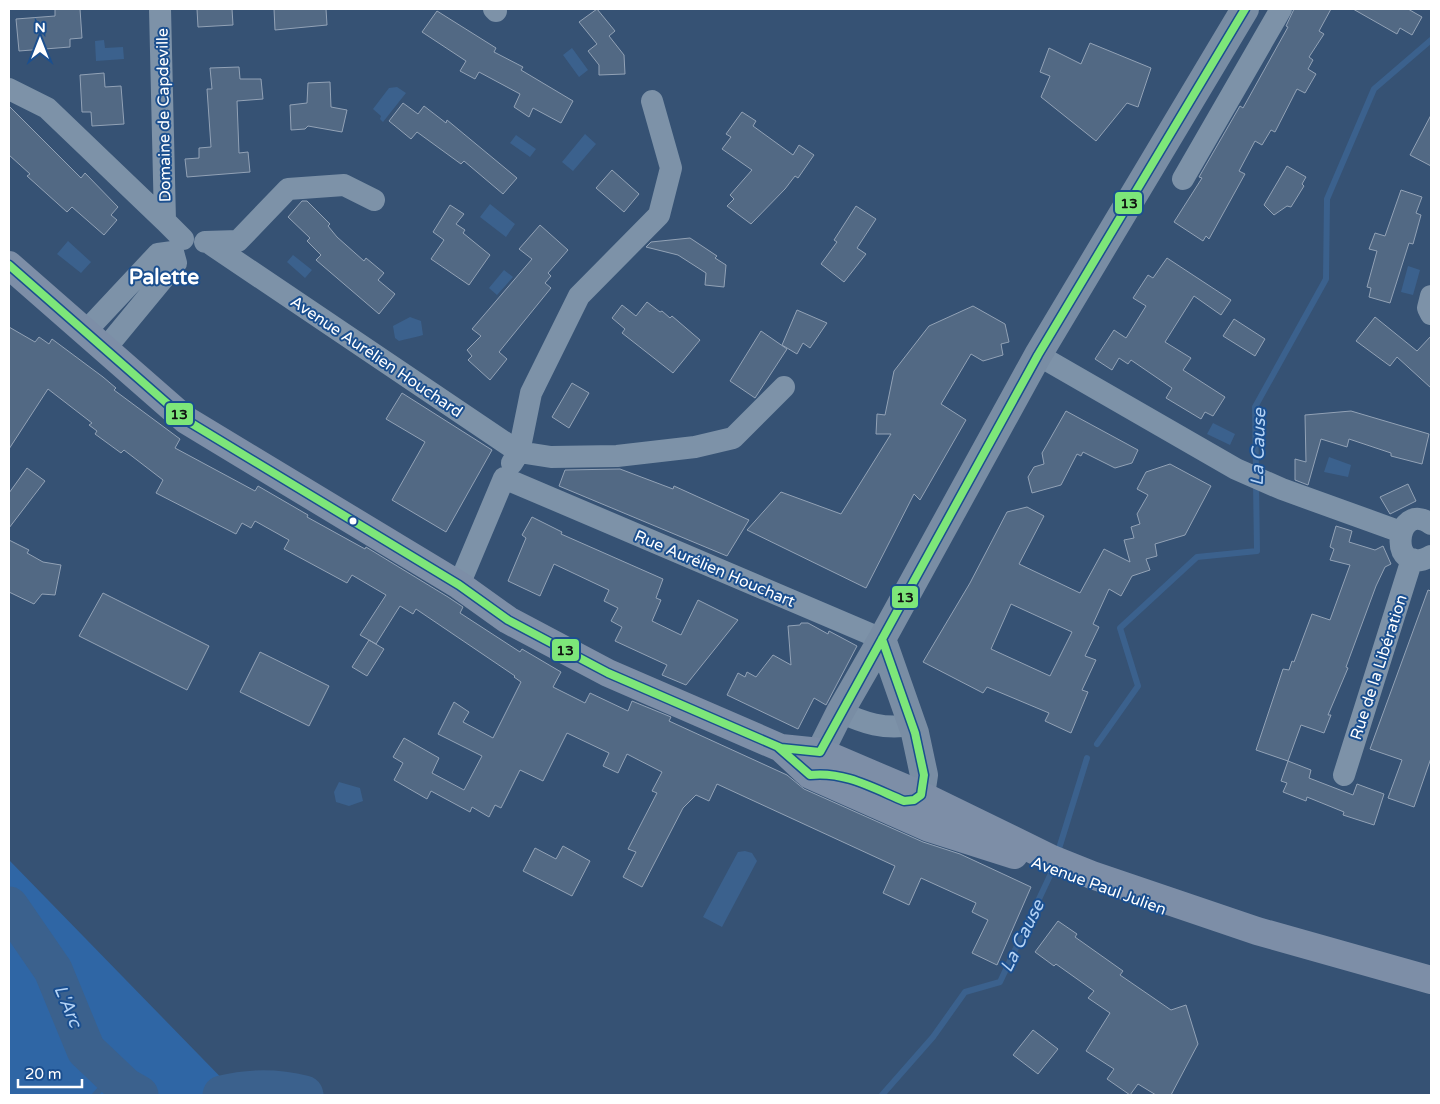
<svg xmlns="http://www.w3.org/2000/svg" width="1440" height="1104" viewBox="0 0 1440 1104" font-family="'Varela Round',sans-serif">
  <rect width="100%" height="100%" fill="#365274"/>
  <path fill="#2f66a5" d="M9 860 238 1095H9Z"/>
  <path fill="#3b618d" d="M104 40 105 48 123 47 124 59 96 61 95 41Z
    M572 48 588 70 579 77 563 55Z
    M397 87 406 93 383 122 380 119 381 116 373 109 389 88Z
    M585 134 596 144 573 171 562 162Z
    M516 135 536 149 530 157 510 143Z
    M490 204 515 224 506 237 480 217Z
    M68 241 91 262 81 273 57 254Z
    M293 255 312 270 305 278 287 262Z
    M1408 266 1420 270 1413 295 1401 292Z
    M504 270 513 277 497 295 489 288Z
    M410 317 421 321 423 335C417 337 406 339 399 341L395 338 393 326Z
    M1213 423 1235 434 1230 445 1207 434Z
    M1329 457 1351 465 1348 477 1324 472Z
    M339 782 360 788 363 801 349 806 336 802 334 792Z
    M745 851 752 853 757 861 722 927 703 917 738 852Z"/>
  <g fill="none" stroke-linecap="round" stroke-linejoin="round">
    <path stroke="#3b618d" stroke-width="6" d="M1256 472 1255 407 1326 279 1327 199 1374 89 1431 40
      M1097 744 1138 686 1120 628 1197 557 1257 551 1256 482
      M1057 855 1087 758
      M95 1095 113 1075
      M882 1095 933 1037 965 992 1000 982 1054 867"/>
    <path stroke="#3b618d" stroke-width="39" d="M9 906 53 970 86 1050 125 1087 139 1095
      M222 1095C250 1088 276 1088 304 1095"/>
  </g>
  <path fill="#526984" stroke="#92a2b6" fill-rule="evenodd" d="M55 9H80L82 38 70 39V47L19 51 16 19 55 16Z
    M197 9H232L233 25 198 27Z
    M274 9H326L327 25 275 30Z
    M597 9 615 31 609 36 624 55 625 74 599 75V65L588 51 597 44 579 22Z
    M1294 9H1331L1319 31 1324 34 1309 57 1313 60 1308 69 1316 74 1305 93 1297 89 1275 132 1271 130 1262 145 1255 141 1239 171 1245 174 1209 239 1206 236 1203 241 1174 222 1202 178 1199 177 1240 106 1243 108 1288 27 1286 26Z
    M1353 9H1408L1422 17 1412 35 1400 28 1397 34Z
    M437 11 496 48 494 52 523 67 521 70 573 101 561 123 533 108 529 117 514 107 520 94 479 72 475 79 460 71 466 61 422 32Z
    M1090 43 1151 68 1138 107 1127 103 1096 141 1041 97 1050 76 1040 72 1049 48 1081 64Z
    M239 67 240 79H261L263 99 237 101 239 153 248 152 250 172 187 177 185 159 199 158V148L211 147 207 89H212L210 68Z
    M104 73 105 87 121 86 124 124 92 126 91 112H82L80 75Z
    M330 82 331 107 347 110 342 132 308 126 305 129 291 130 290 105 307 103 308 83Z
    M403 103 418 114 424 106 446 123 447 120 517 178 503 194 464 161 461 164 417 132 411 139 389 121Z
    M9 106 81 178 85 173 118 207 111 215 117 220 104 235 72 207 67 212 27 176 30 174 9 155Z
    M742 112 756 121 753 126 793 155 799 145 814 155 798 178 795 176 785 189 751 224 727 206 734 199 730 195 752 170 722 149 731 137 726 134Z
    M1431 115V166L1410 155Z
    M1287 166 1306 177 1302 184 1304 186 1291 207 1287 206 1274 215 1264 205Z
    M612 170 639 194 624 212 596 188Z
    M1401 190 1422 197 1416 213 1421 215 1413 244 1409 243 1390 303 1369 297 1371 288 1367 287 1377 251 1369 249 1375 233 1385 236Z
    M302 201H307L330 224 328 226 337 237 364 261 366 258 384 273 378 280 395 294 379 314 316 260 321 255 307 241 310 238 288 217Z
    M450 205 464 214 456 224 465 230 463 233 490 255 469 285 431 259 444 240 433 232Z
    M856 206 876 219 857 248 866 254 844 282 821 264 837 242 834 240Z
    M540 225 568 250 548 273 551 276 545 283 551 288 499 352 507 359 490 380 468 360 472 356 467 350 481 336 472 329 532 259 519 249Z
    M690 238 717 256 715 258 726 265 724 287 705 285 706 273 678 255 646 247 651 242Z
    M1167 258 1231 300 1221 315 1194 296 1165 342 1191 358 1183 370 1225 397 1213 416 1205 412 1201 419 1166 398 1172 388 1131 360 1128 364 1119 358 1112 370 1095 359 1114 330 1126 338 1146 306 1133 298 1148 275 1153 278Z
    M647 302 660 312 662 311 670 318 672 316 700 340 673 373 622 333 625 329 612 318 622 305 636 316Z
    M973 306 1005 324 1009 342 1001 344 1003 355 983 361 971 354 941 404 966 420 920 500 914 494 866 588 747 530 781 492 841 514 891 434H876L877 414 885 415 894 371 929 326Z
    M797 310 827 323 810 348 803 343 797 354 782 345Z
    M1375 317 1417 351 1431 336V388L1397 357 1390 366 1356 341Z
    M1234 319 1265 339 1255 356 1223 336Z
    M9 327 35 342 39 337 49 344 52 339 103 377 116 388 114 390 180 439 175 448 255 491 258 486 308 515 307 517 365 549 366 547 448 597 463 607 460 613 520 652 522 649 561 672 553 687 585 703 590 693 628 711 632 701 671 717 669 721 787 775 804 789 923 842 960 854 1031 887 997 965 972 953 988 920 972 912 976 903 921 878 909 905 883 893 895 866 717 784 709 801 696 795 683 808 642 887 623 877 636 852 628 849 657 793 652 791 662 772 627 754 618 773 603 766 609 753 567 733 543 781 520 770 501 808 495 805 489 817 472 807 470 812 431 791 427 799 394 780 403 763 393 757 404 738 439 758 432 773 464 790 482 756 438 734 454 702 469 712 463 722 493 738 521 682 514 677 515 676 416 609 413 614 400 606 376 644 360 635 386 595 352 575 347 583 284 549 289 540 255 521 251 528 242 523 236 534 156 493 163 480 124 450 121 453 95 434 97 431 89 425 92 423 48 389 9 449Z
    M761 331 787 349 755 398 730 381Z
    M572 383 589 393 569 428 552 417Z
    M402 393 492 450 446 532 392 500 425 442 386 419Z
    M1066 411 1138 450 1132 463 1115 468 1083 452 1081 456 1077 454 1061 485 1032 493 1028 477 1034 467 1044 464 1042 453Z
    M1351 411 1429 434 1422 464 1391 456V453L1349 439 1347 447 1321 439 1308 485 1295 480V459L1306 462 1305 415Z
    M1170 464 1211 486 1185 535 1155 544 1157 556 1146 559 1150 570 1132 576 1121 596 1109 589 1093 624 1099 627 1085 656 1096 660 1082 690 1088 692 1071 733 1045 721 1049 713 987 687 983 693 923 662 970 583 1007 512 1027 507 1044 516 1019 564 1080 593 1104 549 1130 562 1124 540 1134 538 1131 527 1140 524 1137 514 1148 495 1137 489 1146 472ZM1011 604 1072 632 1050 676 991 649Z
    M27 468 45 481 9 528V493Z
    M620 469 673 489 674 486 749 520 727 556 559 486 565 470Z
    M1408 484 1416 501 1390 514 1380 497Z
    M532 517 562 532 561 534 663 579 656 598 661 600 652 621 681 635 698 600 738 620 686 685 662 675 667 665 615 641 622 627 611 621 618 608 604 601 609 590 554 564 540 596 508 581 526 538 522 535Z
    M1336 526 1352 531 1349 542 1375 550 1383 546 1391 564 1385 567 1376 586 1346 667 1348 668 1328 715H1331L1324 733 1301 725 1288 761 1256 750 1283 669 1289 670 1292 661 1294 662 1312 614 1330 620 1350 565 1330 560 1334 549 1330 547Z
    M9 540 29 550 27 553 43 562 61 565 55 595 42 594 34 604 9 592Z
    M1428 590 1431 591V758L1414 807 1388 798 1402 760 1370 749Z
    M103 593 209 646 187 690 79 636Z
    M801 623H808L828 634 829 631 857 646 826 705 814 698 798 729 727 695 738 673 745 677 747 672 756 677 773 655 791 665 788 626 800 625Z
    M369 640 384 649 367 676 352 667Z
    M260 652 329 686 309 726 240 692Z
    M1288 761 1311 770 1309 778 1353 795 1357 784 1384 794 1374 825 1343 815 1344 812 1307 797 1306 801 1283 792 1287 783 1281 781Z
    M563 846 590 861 572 896 523 871 535 848 556 859Z
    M1058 921 1077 934 1075 937 1123 971 1120 975 1171 1010 1186 1005 1198 1044 1171 1095H1156L1138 1084 1130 1095 1107 1079 1114 1069 1086 1051 1110 1013 1088 998 1094 991 1056 964 1054 966 1035 952Z
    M1033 1030 1058 1049 1038 1074 1013 1055Z"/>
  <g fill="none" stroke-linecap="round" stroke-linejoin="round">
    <path stroke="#7d92a8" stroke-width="22" d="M160 9 165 221 183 239
      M494 9 496 11
      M9 89 47 108 165 221
      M652 101 671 168 659 215 579 296 531 393 519 452 551 457 617 456 695 447 733 438 784 387
      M1183 179 1281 9
      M205 242 238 241 288 189 344 185 374 200
      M209 243 519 452 512 463
      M1431 296 1428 308 1431 314
      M85 332 158 254 173 252 176 263 105 349
      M1038 355 1236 469 1282 489 1401 532
      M1431 524C1394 498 1387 580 1431 556
      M459 585 504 478 882 639
      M840 712C864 723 884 730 912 725
      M1344 775 1412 559"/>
    <path stroke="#798da4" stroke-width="28" d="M882 639 915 733 924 775 921 795 914 800H900
      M820 752 840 712 882 639 1038 355 1245 9"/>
    <path stroke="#7d8ea7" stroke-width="28" d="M9 265 186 420 459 585 508 620 608 673 781 748 820 752 921 795 1052 859 1092 875 1257 931 1431 980
      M781 748 810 775 929 828 1014 855"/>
    <g stroke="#1b4f8f" stroke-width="11">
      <path id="bus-1" d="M9 265 186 420 459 585 508 620 608 673 781 748 820 752 1038 355 1245 9
        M778 747 810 775C844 771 873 788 904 801L914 800 921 795 924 775 915 733 882 639"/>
    </g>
    <use href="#bus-1" stroke="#7de679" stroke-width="8"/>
  </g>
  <circle fill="#fff" stroke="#1b4f8f" stroke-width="2" cx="353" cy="521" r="4.5"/>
  <g text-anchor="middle" stroke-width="4" stroke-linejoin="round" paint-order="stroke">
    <g font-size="16" fill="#fff" stroke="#1b4f8f">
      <text transform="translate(163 115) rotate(-91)" y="6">Domaine de Capdeville</text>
      <text transform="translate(377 356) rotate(34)" y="6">Avenue Aurélien Houchard</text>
      <text transform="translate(715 568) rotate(23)" y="6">Rue Aurélien Houchart</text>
      <text transform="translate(1378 667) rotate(-72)" y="6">Rue de la Libération</text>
      <text transform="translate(1099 885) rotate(20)" y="6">Avenue Paul Julien</text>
    </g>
    <g font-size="18" font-style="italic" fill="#b5d3f5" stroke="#1b4f8f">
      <text transform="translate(1258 447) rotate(-88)" y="6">La Cause</text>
      <text transform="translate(1022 936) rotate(-64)" y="6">La Cause</text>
      <text transform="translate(68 1006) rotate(67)" y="6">L'Arc</text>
    </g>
    <g font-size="21" font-weight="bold" fill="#fff" stroke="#1b4f8f">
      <text x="164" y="284">Palette</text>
    </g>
  </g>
  <g stroke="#1b4f8f" stroke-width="2">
    <rect x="1114" y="191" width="29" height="24" rx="5" fill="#7de679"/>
    <rect x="165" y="402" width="29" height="24" rx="5" fill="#7de679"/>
    <rect x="891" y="585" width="28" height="24" rx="5" fill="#7de679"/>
    <rect x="551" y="638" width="29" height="24" rx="5" fill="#7de679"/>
  </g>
  <g font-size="14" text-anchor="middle" font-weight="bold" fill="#111">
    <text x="1129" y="208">13</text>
    <text x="179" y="419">13</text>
    <text x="905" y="602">13</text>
    <text x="565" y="655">13</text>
  </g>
  <rect width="1440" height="1104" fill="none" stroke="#ffffff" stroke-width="20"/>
  <g transform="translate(40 40)" stroke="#1b4f8f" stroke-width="4" paint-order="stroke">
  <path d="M0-4L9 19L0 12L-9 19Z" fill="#ffffff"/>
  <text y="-8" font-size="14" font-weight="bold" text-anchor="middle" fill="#ffffff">N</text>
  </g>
  <path d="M18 1079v8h64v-8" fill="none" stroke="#ffffff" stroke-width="2.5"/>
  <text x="25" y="1079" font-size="15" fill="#ffffff" stroke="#1b4f8f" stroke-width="4" paint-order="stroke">20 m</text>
</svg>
